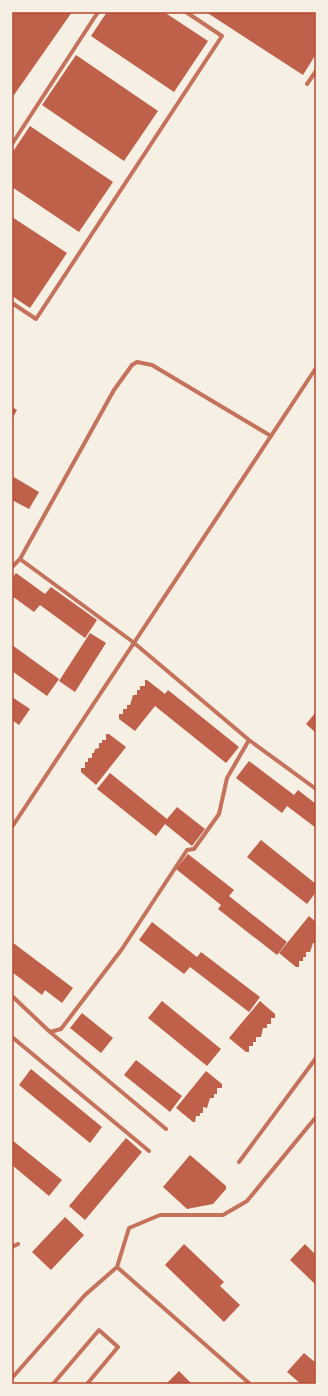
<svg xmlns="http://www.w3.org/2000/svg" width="328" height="1396" viewBox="0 0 328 1396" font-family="'Public Sans',sans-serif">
  <rect width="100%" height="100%" fill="#f6efe4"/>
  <path fill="#bf614a" d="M12 12H72L14 95 12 93Z
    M107 12H164L208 41 174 92 91 36Z
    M206 12H316V54L303 75Z
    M76 55 158 111 124 161 42 105Z
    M30 126 113 182 79 232 12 187V153Z
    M12 217 67 253 30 308 12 296Z
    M12 407 17 410 12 419Z
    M12 476 39 492 29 509 12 500Z
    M16 573 45 594 51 587 97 620 85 638 40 605 34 612 12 596V578Z
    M90 633 106 643 75 692 59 681Z
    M12 645 59 679 47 696 12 671Z
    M145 680H147L165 694 168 690 239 747 226 763 155 706 135 731 119 719V714H123V709H127V705H130L133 695H137V690H140V686H145Z
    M12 697 30 709 19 725 12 720Z
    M316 712V733L306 724Z
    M106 734H109L126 747 96 785 81 772V768H85V762H88V758H92V753H94L95 749 99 748V743H102V740H106Z
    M249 761 294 795 298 790 316 804V828L287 806 282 813 236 778Z
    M110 773 167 819 177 807 205 829 192 846 165 824 156 836 97 789Z
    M261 840 316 884V892L307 904 247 857Z
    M188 854 234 890 229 896 287 942 277 955 218 909 221 905 176 869Z
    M309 916 316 922V943H313L310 952H306V957H303V961H299V967H296L279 953Z
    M152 922 197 957 201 952 260 997 249 1012 190 967 184 974 139 940Z
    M12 942 73 988 62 1003 45 990 42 995 12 972Z
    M162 1001 221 1049 207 1066 148 1018Z
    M260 1001 275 1014V1018H271V1024H267V1028H263L261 1037H256V1042H253V1046H249V1052H246L229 1038Z
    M82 1013 113 1038 101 1053 70 1028Z
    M136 1060 182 1096 170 1112 124 1075Z
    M31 1069 102 1127 90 1143 19 1085Z
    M206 1071 222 1084V1088H217V1094H214V1098H210L207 1108 203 1107V1113H200V1116H196L195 1122H193L176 1108Z
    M126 1138 142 1152 85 1220 69 1206Z
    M12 1140 62 1180 49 1196 12 1165Z
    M190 1155 226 1186V1189L213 1204 187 1209 163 1187Z
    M65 1217 84 1235 51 1270 32 1252Z
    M184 1244 224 1282 220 1286 240 1305 224 1322 165 1265Z
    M305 1244 316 1255V1285L290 1260Z
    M304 1353 316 1363V1384H301L287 1372Z
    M179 1371 192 1384H166Z"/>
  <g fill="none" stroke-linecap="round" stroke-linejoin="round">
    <path stroke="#c5725c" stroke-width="4" d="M307 84 316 71
      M12 144 98 12
      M12 303 36 319 222 36 186 12
      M20 559 133 642 249 740 316 789
      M12 567 20 559 114 390 132 365 137 362 152 365 271 436
      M12 827 316 368
      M12 996 50 1032 61 1029 122 949 187 850 194 849 219 814 227 778 249 740
      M50 1032 166 1129
      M12 1037 149 1151
      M239 1162 316 1058
      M12 1247 18 1244
      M12 1378 85 1295 117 1267
      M53 1384 99 1330 118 1347 87 1384
      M250 1384 117 1267 129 1228 160 1215H223L247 1201 316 1117"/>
  </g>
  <rect width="328" height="1396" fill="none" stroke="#f6efe4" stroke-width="26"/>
  <rect x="13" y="13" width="302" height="1370" fill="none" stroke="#b5482f" stroke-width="1.5"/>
</svg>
